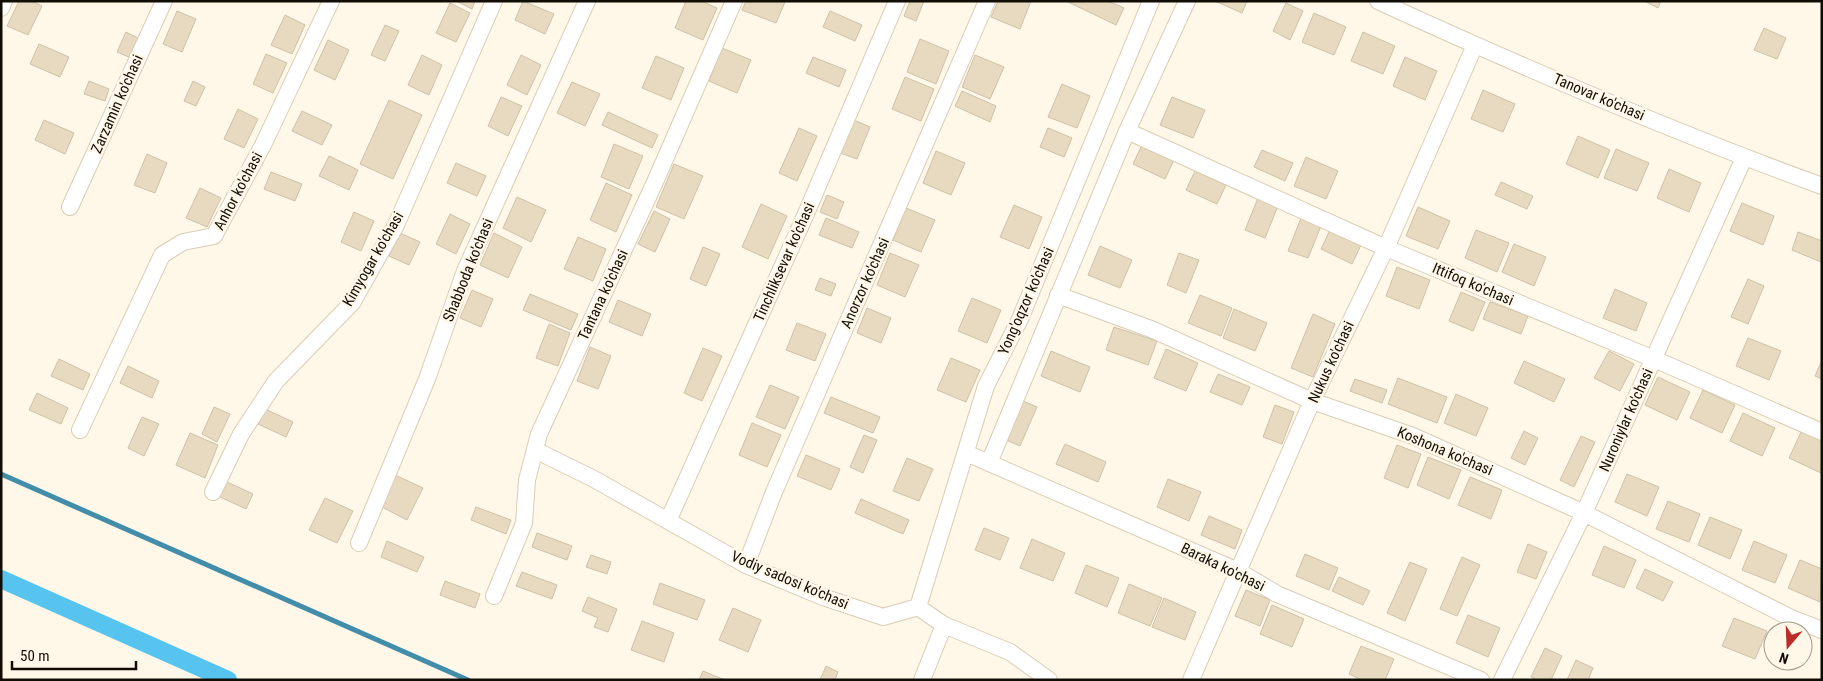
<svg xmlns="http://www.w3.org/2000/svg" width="1823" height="681" viewBox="0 0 1823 681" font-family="'Roboto Condensed',sans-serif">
  <rect width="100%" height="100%" fill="#fff7e8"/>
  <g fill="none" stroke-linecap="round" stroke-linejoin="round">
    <path stroke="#428da9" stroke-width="5" d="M1 474 468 680"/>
    <path stroke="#57c4ef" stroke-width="18" d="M1 579 228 680"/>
  </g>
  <path fill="#e8dac1" stroke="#cec1a8" d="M19 1H32L42 6 28 35 7 26Z
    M456 1H475L472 9Z
    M523 1 554 14 545 34 515 20Z
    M686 1H701L717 8 703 40 675 28Z
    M746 1H783L785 2 776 23 742 10Z
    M910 1H924L916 21 904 16Z
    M998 1H1031L1020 29 991 17Z
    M1066 1H1108L1124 8 1116 25Z
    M1215 1H1247L1242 13Z
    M1644 1H1661L1658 8Z
    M450 3 470 13 456 42 436 33Z
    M1286 3 1303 11 1290 40 1273 31Z
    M177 11 196 19 182 52 163 44Z
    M830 11 862 25 855 41 823 27Z
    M1314 13 1346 27 1334 55 1302 42Z
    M285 15 305 25 292 54 271 45Z
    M385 25 399 31 385 61 371 55Z
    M1764 28 1786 38 1777 59 1754 50Z
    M126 32 138 38 129 57 117 52Z
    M1363 32 1395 46 1383 74 1351 61Z
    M920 39 949 51 936 84 907 72Z
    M328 40 349 50 335 80 314 70Z
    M39 44 69 57 60 77 30 64Z
    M722 48 751 60 737 93 709 81Z
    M266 54 287 63 273 93 253 84Z
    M422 55 442 65 429 95 408 85Z
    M521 55 541 65 527 95 507 85Z
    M975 55 1004 67 990 99 962 87Z
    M656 56 684 68 671 100 642 88Z
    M813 57 846 70 839 87 806 73Z
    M1405 57 1437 71 1425 100 1393 86Z
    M905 77 934 89 921 121 892 109Z
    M89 81 109 89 105 101 84 94Z
    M193 81 205 87 196 106 184 101Z
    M572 82 600 94 585 126 557 113Z
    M1062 84 1090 96 1077 128 1048 117Z
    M1483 90 1515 104 1503 132 1471 119Z
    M962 91 996 106 990 122 955 106Z
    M501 97 522 106 508 136 488 126Z
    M1172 97 1205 110 1193 138 1160 125Z
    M389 100 422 115 393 179 360 164Z
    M238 109 258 119 244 148 224 139Z
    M302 111 332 125 322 145 292 131Z
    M608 112 658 135 652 148 602 125Z
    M44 120 74 133 65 154 35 140Z
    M854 120 870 127 857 159 840 153Z
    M799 128 817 136 797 181 779 173Z
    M1048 128 1072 138 1064 157 1040 147Z
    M1578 136 1610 150 1598 178 1566 164Z
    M614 144 643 156 629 189 601 177Z
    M1142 145 1174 160 1165 179 1133 164Z
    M1616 149 1649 163 1637 191 1604 178Z
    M1262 150 1293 163 1285 181 1254 167Z
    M936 151 965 163 951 195 923 183Z
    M147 154 167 163 155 193 134 185Z
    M329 156 358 170 349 190 319 176Z
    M1306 157 1338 171 1326 199 1294 186Z
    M456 163 486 176 477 196 447 183Z
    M674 164 703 176 684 219 656 207Z
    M1669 169 1701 183 1689 212 1657 198Z
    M1195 171 1226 185 1217 204 1186 190Z
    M271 172 302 184 295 201 264 189Z
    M1501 182 1533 196 1527 209 1495 195Z
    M606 183 632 195 616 232 590 220Z
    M200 188 221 198 207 227 186 218Z
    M827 195 844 202 837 219 820 212Z
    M517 197 546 210 531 242 503 228Z
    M1258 198 1278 206 1265 238 1245 230Z
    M1742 203 1774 216 1763 245 1730 231Z
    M761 204 787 216 768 259 742 247Z
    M1014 205 1042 217 1029 249 1000 237Z
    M1418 207 1450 221 1438 249 1406 236Z
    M906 208 935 220 921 252 893 240Z
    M654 211 670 219 655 252 638 244Z
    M354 212 374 221 361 251 341 242Z
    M450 214 470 224 456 254 436 244Z
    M826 218 859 232 852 248 819 235Z
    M1301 218 1321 226 1308 258 1288 251Z
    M1330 230 1361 245 1352 264 1321 249Z
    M1476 230 1509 243 1497 272 1465 258Z
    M1798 232 1822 241 1821 262 1792 250Z
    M400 233 420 242 409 265 389 256Z
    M494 233 522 247 508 278 480 265Z
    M578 237 606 249 593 281 564 269Z
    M1514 244 1546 257 1534 286 1502 272Z
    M1100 246 1132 260 1120 288 1088 275Z
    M703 247 720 254 706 286 690 279Z
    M890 253 919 265 905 297 877 285Z
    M1179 253 1199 260 1186 293 1167 285Z
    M1397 267 1430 280 1419 309 1386 296Z
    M820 278 836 284 831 296 815 290Z
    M1748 279 1764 286 1748 324 1731 317Z
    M1615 289 1647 303 1636 331 1603 318Z
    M472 290 493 299 481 327 460 318Z
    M1461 292 1485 302 1473 331 1449 321Z
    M530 294 578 314 571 330 523 310Z
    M1200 295 1232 308 1221 336 1188 323Z
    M972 298 1001 310 987 343 958 331Z
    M618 300 651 314 642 336 609 322Z
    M1490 302 1528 316 1521 334 1483 319Z
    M867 308 891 318 881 343 857 333Z
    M1234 309 1267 323 1255 351 1223 338Z
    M1313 314 1335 324 1313 377 1291 368Z
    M797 323 826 334 815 361 786 350Z
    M549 324 570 333 558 366 536 358Z
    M1114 327 1157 341 1148 365 1106 350Z
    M1748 338 1781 351 1769 380 1736 366Z
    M590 347 611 356 598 389 577 381Z
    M703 348 722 356 702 401 684 393Z
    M1166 349 1198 363 1186 391 1154 378Z
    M1051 351 1090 367 1080 392 1041 376Z
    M1609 351 1634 364 1620 391 1594 378Z
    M951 358 980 370 966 402 937 390Z
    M59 359 90 374 83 390 51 376Z
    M1822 360V379L1815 376Z
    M1524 361 1565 379 1554 402 1514 383Z
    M128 366 159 381 152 398 120 383Z
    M1218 374 1250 387 1242 405 1210 392Z
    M1658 377 1690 392 1677 420 1645 405Z
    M1398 378 1447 397 1437 423 1388 404Z
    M1355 379 1387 390 1382 403 1350 391Z
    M770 385 799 397 785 429 756 417Z
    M1703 390 1735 405 1722 433 1690 418Z
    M37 393 68 408 61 424 29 410Z
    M1456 394 1488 408 1476 436 1444 423Z
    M831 397 880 417 873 433 824 413Z
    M1023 401 1037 407 1020 446 1006 440Z
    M1275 405 1294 412 1282 444 1263 437Z
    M214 407 230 414 217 442 202 434Z
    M265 409 293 422 286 437 258 424Z
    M1743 413 1775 428 1762 456 1730 441Z
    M142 417 159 424 144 456 128 448Z
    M752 423 781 435 767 467 739 455Z
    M1802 430 1822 440 1821 473 1789 458Z
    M1524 431 1538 438 1525 465 1511 458Z
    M190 433 218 445 205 478 176 465Z
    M864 435 877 440 863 473 850 467Z
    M1581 436 1595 442 1574 487 1560 480Z
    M1065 444 1106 462 1098 482 1056 464Z
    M1397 445 1421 454 1408 488 1384 478Z
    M806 455 840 469 831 490 797 476Z
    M1428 457 1461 470 1449 499 1417 485Z
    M907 458 933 469 919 501 893 491Z
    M1627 474 1659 487 1647 516 1615 502Z
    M395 475 423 488 407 520 380 506Z
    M1470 477 1502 490 1491 519 1458 505Z
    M1168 479 1201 492 1189 521 1157 507Z
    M225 481 253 494 246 509 218 496Z
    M325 498 353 511 337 543 309 530Z
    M861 499 909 520 903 534 855 513Z
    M1668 501 1700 514 1689 542 1656 529Z
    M476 507 511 520 506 534 471 520Z
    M1209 516 1242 530 1235 549 1201 535Z
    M1710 517 1742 530 1730 559 1698 545Z
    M984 528 1009 538 1000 560 975 550Z
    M537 533 572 546 567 560 532 547Z
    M1032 539 1065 553 1053 581 1020 568Z
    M387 541 424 557 417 572 381 557Z
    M1754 541 1787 555 1775 583 1742 570Z
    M1528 544 1547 552 1536 579 1517 572Z
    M1604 546 1636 560 1624 588 1592 575Z
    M1305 554 1338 568 1329 590 1296 576Z
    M591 555 611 562 607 574 586 567Z
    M1462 557 1480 565 1457 616 1440 609Z
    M1800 560 1822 569 1820 602 1788 588Z
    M1410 562 1427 569 1405 621 1387 613Z
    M1086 565 1119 578 1107 607 1075 593Z
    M1645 569 1673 582 1663 601 1636 588Z
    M522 572 557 585 552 599 516 586Z
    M1339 577 1370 591 1363 605 1332 591Z
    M445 581 480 594 475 608 440 595Z
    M660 583 705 600 697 620 653 604Z
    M1129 584 1162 598 1150 626 1118 613Z
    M1246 590 1270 600 1260 626 1235 616Z
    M588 597 617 609 608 632 594 627 598 618 582 611Z
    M1164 598 1196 612 1185 640 1152 627Z
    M1272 605 1304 619 1292 647 1260 634Z
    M733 608 761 620 748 652 719 640Z
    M1468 615 1500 628 1488 657 1456 643Z
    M1734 618 1767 631 1755 659 1722 646Z
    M642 621 674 633 664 662 631 650Z
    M1361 646 1394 659 1385 680H1362L1349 674Z
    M1545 648 1562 656 1551 680H1537L1531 677Z
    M1576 660 1593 668 1588 680H1567Z
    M1777 661H1791L1788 668 1776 663Z
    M826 666 838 672 835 680H820Z
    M703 671 725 680H699Z"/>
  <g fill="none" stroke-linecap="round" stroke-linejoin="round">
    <g stroke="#dacdb4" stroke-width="18">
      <path id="street" d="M1378 1C1524 68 1671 131 1822 186
        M1 8 4 1
        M1127 131 1386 248 1654 359 1822 432
        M70 207 164 1
        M1058 295 1151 329 1312 401 1413 436 1584 513 1791 618 1822 630
        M80 430 162 255 183 242 214 236 263 145 331 1
        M535 450 594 479 746 565 823 597 883 617 918 607 944 625 1010 652 1049 680
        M966 453 1238 571 1277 594 1481 680
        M989 463 1127 131 1187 1
        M213 492 241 434 276 381 352 303 396 225 494 1
        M668 521 805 216 897 1
        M359 543 427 379 465 271 587 1
        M746 565 774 492 987 1
        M494 596 524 523 527 480 539 434 655 182 734 1
        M918 607 986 386 1020 319 1151 1
        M922 680 944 625
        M1191 680 1312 401 1386 248 1475 45
        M1502 680 1584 513 1744 158"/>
    </g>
    <use href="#street" stroke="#fff" stroke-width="16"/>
  </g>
  <g text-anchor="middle" stroke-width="5" stroke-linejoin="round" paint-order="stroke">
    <g font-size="15" fill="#110d05" stroke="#fff7e8">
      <text transform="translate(1599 97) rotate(23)" y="5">Tanovar ko'chasi</text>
      <text transform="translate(117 104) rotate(-66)" y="5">Zarzamin ko'chasi</text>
      <text transform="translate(238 191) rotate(-62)" y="5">Anhor ko'chasi</text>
      <text transform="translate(373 259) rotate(-60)" y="5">Kimyogar ko'chasi</text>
      <text transform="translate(784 262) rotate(-66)" y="5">Tinchliksevar ko'chasi</text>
      <text transform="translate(468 270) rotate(-68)" y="5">Shabboda ko'chasi</text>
      <text transform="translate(865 283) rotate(-66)" y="5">Anorzor ko'chasi</text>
      <text transform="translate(1473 284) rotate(23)" y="5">Ittifoq ko'chasi</text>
      <text transform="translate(603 295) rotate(-65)" y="5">Tantana ko'chasi</text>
      <text transform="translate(1026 301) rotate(-66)" y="5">Yong'oqzor ko'chasi</text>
      <text transform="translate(1331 362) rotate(-65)" y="5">Nukus ko'chasi</text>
      <text transform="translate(1626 420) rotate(-66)" y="5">Nuroniylar ko'chasi</text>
      <text transform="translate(1445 451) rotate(23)" y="5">Koshona ko'chasi</text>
      <text transform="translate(1223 567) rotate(26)" y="5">Baraka ko'chasi</text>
      <text transform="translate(790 580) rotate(23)" y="5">Vodiy sadosi ko'chasi</text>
    </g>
  </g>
  <rect width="1823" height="681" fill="none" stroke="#110d05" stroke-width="5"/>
  <g transform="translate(1788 646) rotate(199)"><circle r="24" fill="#fff7e8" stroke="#a0998d"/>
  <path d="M0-4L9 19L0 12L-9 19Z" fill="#bb2c27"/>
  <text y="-8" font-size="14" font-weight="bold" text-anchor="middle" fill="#110d05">N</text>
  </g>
  <path d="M12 661v8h124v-8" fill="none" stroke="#110d05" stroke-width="2.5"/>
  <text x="20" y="661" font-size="15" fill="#110d05" stroke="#fff7e8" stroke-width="4" paint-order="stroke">50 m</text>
</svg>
